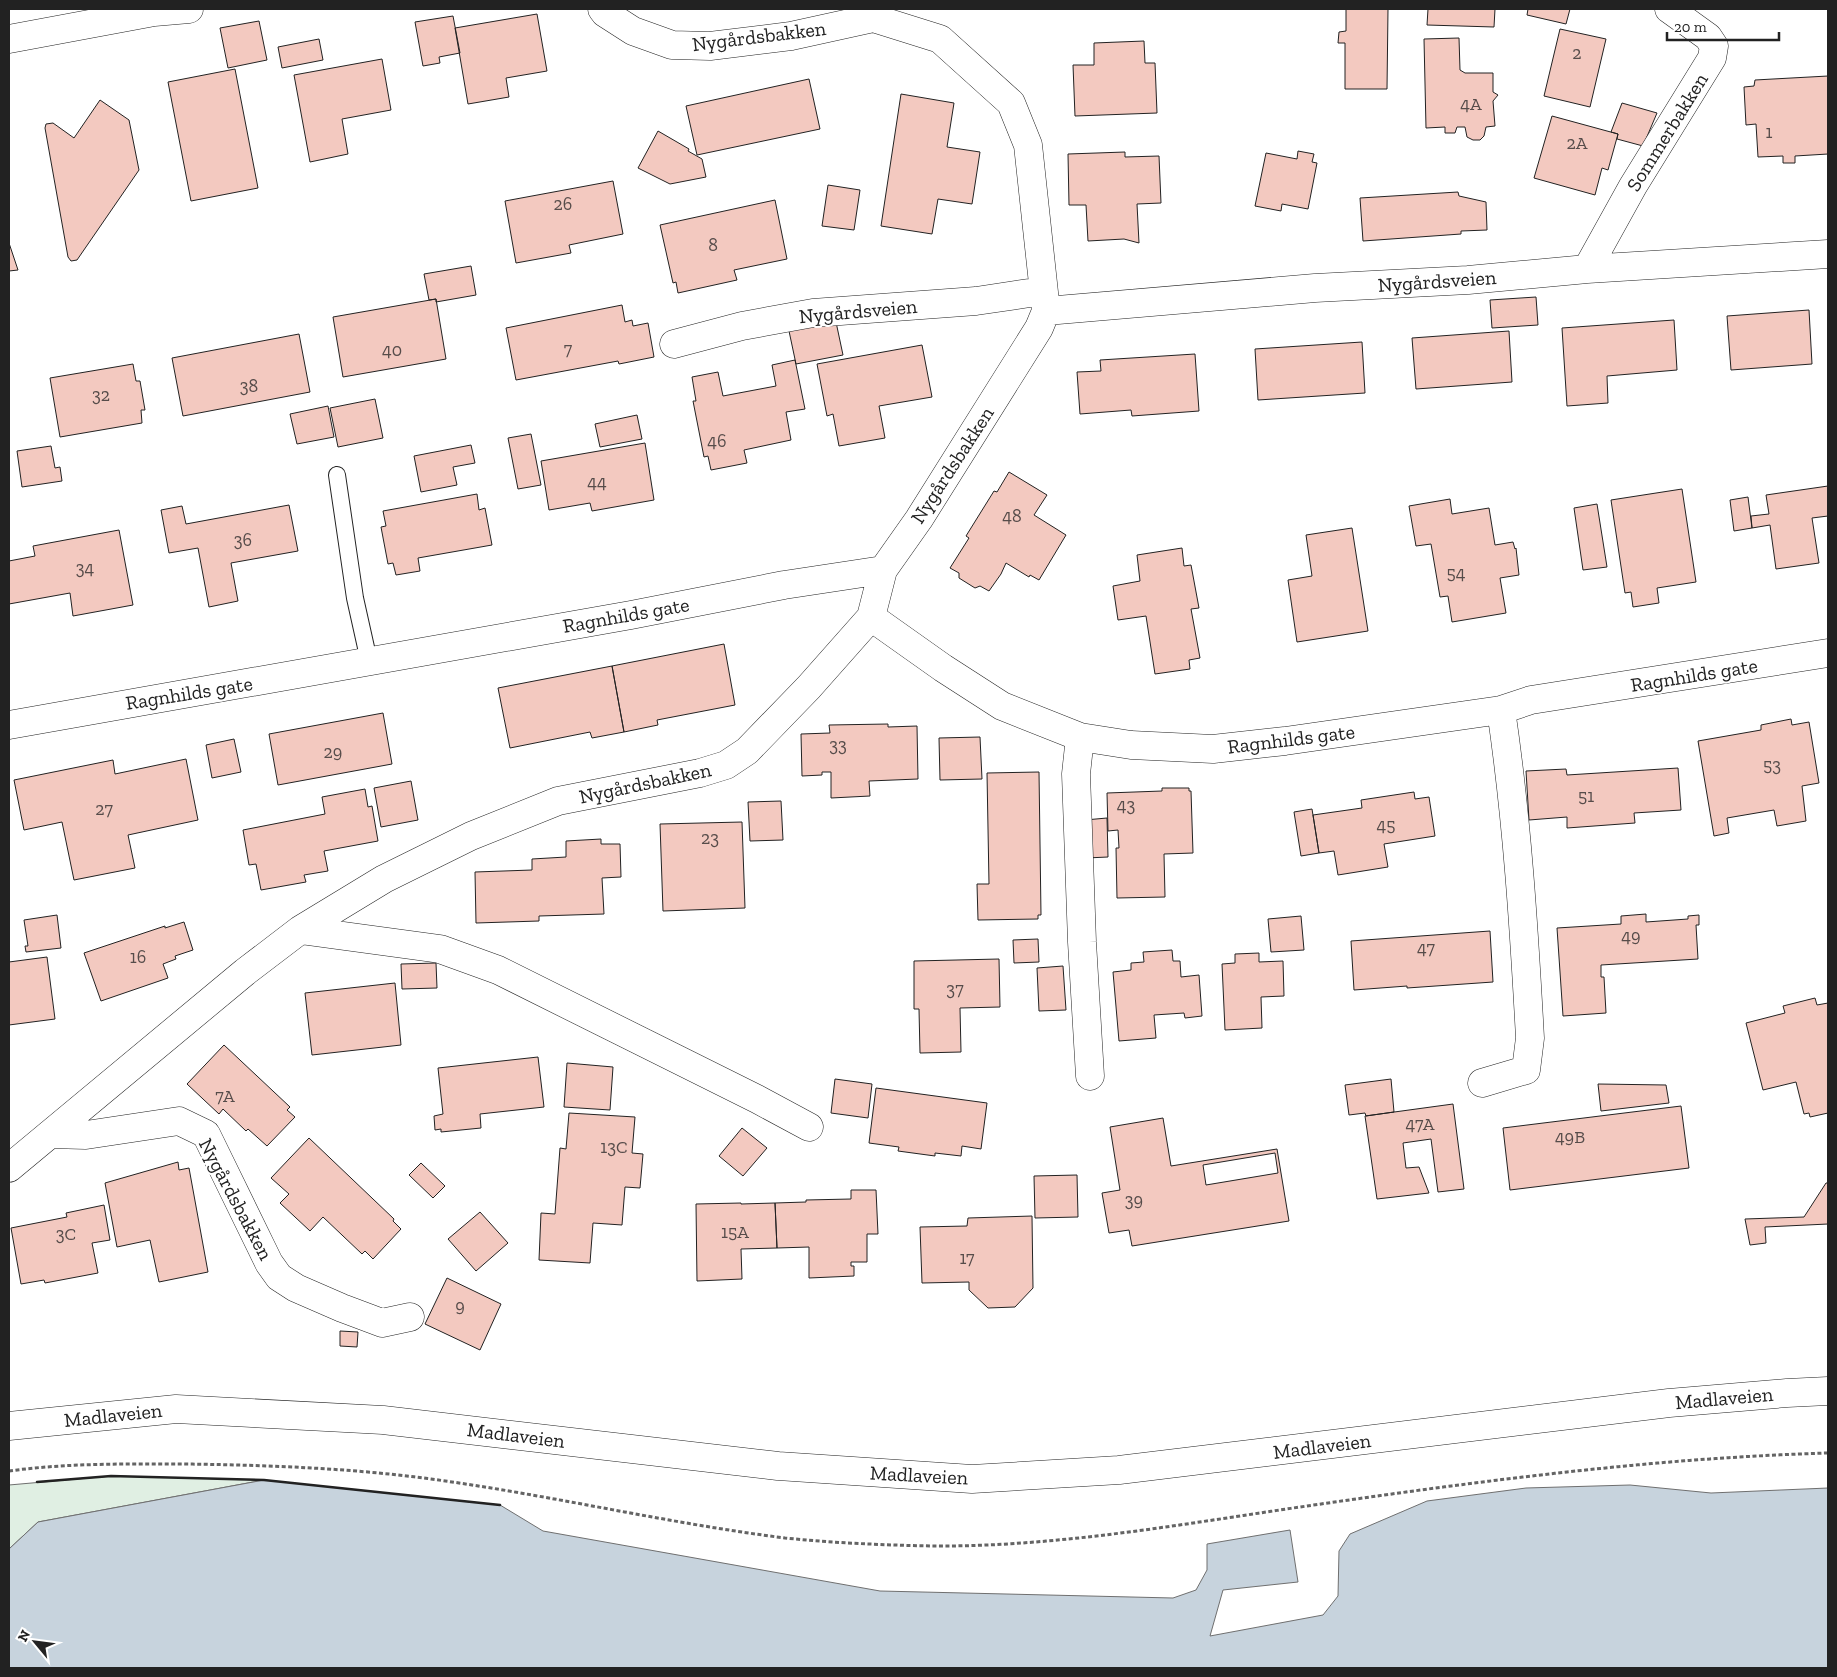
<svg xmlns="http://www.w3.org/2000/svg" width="1837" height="1677" viewBox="0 0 1837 1677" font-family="'Zilla Slab',serif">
  <rect width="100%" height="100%" fill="#fff"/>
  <path fill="#e0efe3" stroke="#6f6f6f" d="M111 1476 264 1480 38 1522 9 1549V1485Z"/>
  <path fill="#c7d3dd" stroke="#6f6f6f" d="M264 1480 500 1505 543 1531 880 1591 1173 1598 1196 1590 1207 1570V1544L1290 1530 1298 1582 1223 1590 1210 1636 1323 1615 1338 1596 1339 1551 1350 1534 1427 1501 1526 1488 1630 1485 1711 1493 1828 1488V1668H9V1549L38 1522Z"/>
  <path fill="#f3c9c0" stroke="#222" fill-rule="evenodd" d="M1346 9H1388L1387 89H1345V43H1338L1339 32 1346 31Z
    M1428 9H1495L1494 27 1427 25Z
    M1528 9H1570L1566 24 1527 15Z
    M537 14 547 71 506 78 509 97 468 104 455 28Z
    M453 16 460 53 439 57 440 63 423 66 415 22Z
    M259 21 267 60 228 68 220 28Z
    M1560 29 1606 39 1590 107 1544 96Z
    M1459 38 1460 70 1465 73H1493V92L1498 95 1493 101 1495 126 1486 127 1484 136 1480 140H1473L1467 137 1465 127H1457L1455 133H1445V127L1426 128 1424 39Z
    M319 39 323 60 282 68 278 47Z
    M1144 41 1145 63H1155L1157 113 1075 116 1073 65H1094V43Z
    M382 59 391 110 342 119 348 154 310 162 294 75Z
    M235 69 258 188 191 201 168 82Z
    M1828 76V154L1795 156V163H1783V156L1758 157 1756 124 1746 125 1744 87 1754 86 1755 80Z
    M809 79 820 129 697 155 686 106Z
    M901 94 954 103 947 147 980 152 972 204 938 199 932 234 881 226Z
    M100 100 129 120 139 170 77 260 71 261 68 257 45 128 46 124 53 123 74 138Z
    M1622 103 1657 113 1643 146 1617 139 1618 134 1611 132Z
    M1552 116 1618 134 1608 170 1602 168 1595 195 1534 178Z
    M658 131 689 149 688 151 702 159 706 177 670 184 638 168Z
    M1298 151 1314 154 1312 162 1317 163 1308 209 1282 204 1281 211 1255 206 1266 153 1297 159Z
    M1125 152V157L1159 156 1161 203 1137 204 1139 243 1124 239 1088 241 1086 205H1069L1068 154Z
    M613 181 623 234 569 245 571 253 516 263 505 201Z
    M828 185 860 190 854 230 822 226Z
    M1458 192 1459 196 1486 202 1487 230 1461 231V234L1363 241 1360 198Z
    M775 200 787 259 734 270 737 280 678 293 676 282 673 283 660 225Z
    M9 243 18 270 9 271Z
    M471 266 476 295 436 302V299L429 300 424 274Z
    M1536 297 1538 325 1492 328 1490 300Z
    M436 299 446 359 343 377 333 317Z
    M622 305 625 322 632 320 633 326 648 323 654 357 619 364 618 361 516 380 506 328Z
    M1809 310 1812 364 1731 370 1727 316Z
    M1674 320 1677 370 1607 376 1608 403 1567 406 1562 328Z
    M836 322 843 355 796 364 789 331Z
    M1509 331 1512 382 1416 389 1412 338Z
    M299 334 310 392 183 416 172 358Z
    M1362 342 1365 393 1258 400 1255 349Z
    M922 345 932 397 879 406 885 438 839 446 833 414 827 416 817 364Z
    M1195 354 1199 411 1132 416 1131 410 1080 414 1077 372 1101 371 1100 360Z
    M795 360 805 409 786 412 791 440 744 450 747 463 711 470 708 456 704 457 693 401H696L692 377 718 372 723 396 776 386 772 365Z
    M133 364 136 381H140L145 410H141L142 423 60 437 50 378Z
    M375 399 383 438 338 447 330 408Z
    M328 406 334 437 297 444 290 414Z
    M637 415 642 439 600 447 595 424Z
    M531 434 541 485 518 489 508 438Z
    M645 443 654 500 592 511 590 503 549 510 541 461Z
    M471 445 475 463 453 467 457 485 421 492 414 456Z
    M51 446 55 468 60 467 62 481 22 487 17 451Z
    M1009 472 1047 495 1034 515 1066 535 1039 580 1030 575 1029 577 1006 563 1001 574 989 591 980 586 975 588 959 578V573L950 568 969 538 966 536 994 491 997 492Z
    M1828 486V516L1812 518 1819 563 1776 569 1770 525 1752 528 1751 516 1769 514 1766 495Z
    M1682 489 1696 582 1657 588 1659 603 1633 607 1631 592 1625 593 1611 500Z
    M477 494 479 510 485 508 492 545 418 558 420 571 396 575 393 563 388 564 381 527 386 526 383 511Z
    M1748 497 1752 528 1734 531 1730 500Z
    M1450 499 1452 514 1489 508 1495 545 1513 542 1515 549 1516 548 1519 575 1500 578 1506 613 1452 622 1448 596 1440 597 1431 544 1416 546 1409 506Z
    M1597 504 1607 567 1583 570 1574 508Z
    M289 505 298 551 231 563 238 601 209 607 198 548 169 553 161 510 182 506 186 524Z
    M1352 528 1368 631 1297 642 1288 580 1312 576 1306 535Z
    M119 530 133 605 73 616 70 593 9 604V561L35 556 33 546Z
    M1182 548 1184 566 1191 565 1199 608 1191 609 1200 658 1189 660 1190 669 1155 674 1146 616 1118 620 1113 586 1140 581 1137 555Z
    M724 644 735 705 657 720 658 725 624 732 612 666Z
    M612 666 624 732 592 738 590 732 510 748 498 688Z
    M383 713 392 764 278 785 269 734Z
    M1791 719 1792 725 1809 722 1819 783 1802 786 1806 821 1777 826 1774 810 1727 818 1729 833 1714 836 1698 741 1761 730V725Z
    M888 724V727L917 726 918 779 869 781 870 796 831 798V772H822V775L802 776 801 734 830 733 829 725Z
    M980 737 982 779 940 780 939 738Z
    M234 739 241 772 212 778 206 745Z
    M186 759 198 820 128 835 135 868 74 880 62 822 24 830 14 780 113 760 115 774Z
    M1678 768 1681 810 1634 813 1635 823 1567 828V817L1529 820 1526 771 1566 769 1567 775Z
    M1039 772 1041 915H1038V919L978 920 977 884H989L987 773Z
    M411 781 418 820 381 827 374 788Z
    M1162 788H1189V791H1191L1193 853 1164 854 1165 897 1117 898 1116 848H1119L1118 830 1108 831 1107 793 1162 791Z
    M365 789 368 807 372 806 378 841 324 851 328 871 304 875 306 882 261 890 256 864 249 865 243 830 325 814 322 797Z
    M1414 792 1415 799 1429 797 1435 836 1384 844 1388 867 1338 875 1334 851 1319 853 1313 815 1362 808 1361 800Z
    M781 801 783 840 750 841 748 802Z
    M1312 809 1319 853 1301 856 1294 812Z
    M1107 818 1108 857 1086 858 1085 820Z
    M742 822 745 908 663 911 660 824Z
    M601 839V844H620L621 877 602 878 604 914 539 916V921L476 923 475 872 532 870V859L566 857V841Z
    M1646 914V922L1688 919V916L1699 915V925H1696L1698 959 1601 965V977H1604L1606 1013 1563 1016 1557 928 1621 924V916Z
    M57 915 61 948 26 952 25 946H28L24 920Z
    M1301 916 1304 950 1271 952 1268 919Z
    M184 922 193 950 175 956 176 959 163 964 168 978 101 1001 84 953 165 926V928Z
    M1490 931 1493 982 1407 988V986L1354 990 1351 941Z
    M1038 939 1039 962 1014 963 1013 940Z
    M1172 950 1173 961H1180L1181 977 1199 975 1202 1016 1185 1018 1184 1013 1154 1015 1156 1038 1119 1041 1113 972 1131 970V963L1144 962 1143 952Z
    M1259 953V962L1283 961 1284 996 1261 997 1262 1028 1225 1030 1222 964 1235 963V954Z
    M47 957 55 1019 9 1025V962Z
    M999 959 1000 1007 960 1008 961 1052 920 1053 919 1009H914V961Z
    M436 963 437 988 402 989 401 964Z
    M1063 966 1066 1010 1039 1011 1037 968Z
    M395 983 401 1045 312 1055 305 993Z
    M1815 998 1817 1005 1828 1003V1113L1810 1117 1809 1113 1804 1114 1796 1082 1763 1090 1746 1023 1785 1013 1783 1006Z
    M224 1045 290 1107 287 1110 295 1117 267 1146 248 1129 246 1131 223 1109 219 1114 187 1084Z
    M538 1057 544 1107 480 1114 481 1128 441 1132V1129L435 1130 434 1116 443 1114 438 1068Z
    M567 1063 613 1067 610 1110 564 1107Z
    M835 1079 872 1084 868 1118 831 1113Z
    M1391 1079 1394 1112 1366 1116 1365 1113 1349 1115 1345 1085Z
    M1598 1084 1666 1085 1669 1103 1601 1111Z
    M876 1088 987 1103 981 1149 962 1146 961 1156 935 1153V1156L898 1151 899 1147 869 1143Z
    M1453 1104 1464 1189 1438 1192 1431 1139 1403 1143 1406 1168 1419 1167 1429 1193 1377 1199 1365 1116Z
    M1681 1106 1689 1168 1510 1190 1503 1128Z
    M569 1113 635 1117 632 1153 643 1154 640 1188 625 1187 622 1225 593 1223 590 1263 539 1260 541 1213 555 1214 560 1148 566 1149Z
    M1163 1118 1171 1166 1277 1149 1289 1221 1132 1246 1129 1230 1109 1233 1102 1193 1120 1190 1110 1127ZM1275 1153 1278 1173 1206 1185 1203 1165Z
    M742 1128 767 1148 743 1176 719 1156Z
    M309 1138 394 1219 393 1221 401 1229 373 1259 365 1251 362 1254 323 1217 310 1231 280 1203 289 1194 271 1178Z
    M178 1162 179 1170 189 1168 208 1272 159 1282 150 1240 117 1247 105 1183Z
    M421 1163 445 1186 433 1198 409 1175Z
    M1077 1175 1078 1217 1035 1218 1034 1176Z
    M1826 1183H1828V1224L1765 1227 1766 1243 1750 1245 1745 1219 1804 1217Z
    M851 1190H876L878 1234H867V1262H851V1266H854V1276L809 1278V1247L777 1248 775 1203 806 1202V1200L851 1199Z
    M741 1203V1204L775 1203 777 1248 741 1249 742 1279 697 1281 696 1204Z
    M104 1205 110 1240 92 1243 98 1273 45 1283 44 1280 21 1284 11 1228 67 1217 66 1213Z
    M480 1212 508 1243 476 1271 448 1239Z
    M1032 1216 1033 1288 1015 1307 988 1308 969 1290V1282L922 1283 920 1227 967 1226 968 1218Z
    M447 1278 501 1304 480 1350 425 1324Z
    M340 1331 358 1332 357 1347 340 1346Z"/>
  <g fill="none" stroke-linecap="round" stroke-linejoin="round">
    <g stroke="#222" stroke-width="18">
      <path id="service" d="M337 475 355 598 369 661"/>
    </g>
    <g stroke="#222" stroke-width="29">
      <path id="minor" d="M9 39 154 12 189 9
        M1587 269 1633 186 1712 58 1714 46 1708 37 1669 9
        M1046 311 1315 288 1468 280 1587 269 1828 254
        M674 344 742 326 813 313 976 301 1043 291
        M871 617 943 668 1002 706 1080 737 1131 745 1213 749 1285 741 1501 710 1531 700 1828 653
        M9 725 631 615 784 585 883 570
        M1080 737 1076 774 1082 942 1090 1076
        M300 930 440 949 498 970 757 1099 809 1127
        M1482 1083 1526 1070 1530 1038C1524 928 1517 818 1501 710
        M50 1134 86 1135 179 1121 206 1134 269 1263 279 1277 296 1288 342 1308 382 1323 410 1317
        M9 1168 245 972 300 930 384 879 471 836 558 801 700 773 726 765 747 751 809 687 871 617 883 570 919 519 1039 328 1046 311 1028 145 1011 103 940 39 873 18 791 36 710 46 672 45 633 31 605 13 602 9"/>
    </g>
    <g stroke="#222" stroke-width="29">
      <path id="secondary" d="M9 1426 176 1409 383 1420 778 1466 972 1479 1119 1470 1669 1403 1787 1393 1828 1391"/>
    </g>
    <path stroke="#646464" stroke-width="3" stroke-dasharray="4 2.5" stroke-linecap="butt" d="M9 1471C67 1463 125 1464 183 1464 266 1465 349 1468 431 1479 550 1495 666 1523 785 1538 834 1543 883 1545 932 1546 1058 1547 1182 1524 1307 1506 1480 1481 1653 1458 1828 1453"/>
    <use href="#service" stroke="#fff" stroke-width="16"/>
    <use href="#minor" stroke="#fff" stroke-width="28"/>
    <use href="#secondary" stroke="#fff" stroke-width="28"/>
    <path stroke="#222" stroke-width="2.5" d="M37 1482 111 1476 264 1480 500 1505"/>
  </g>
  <g text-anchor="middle" stroke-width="4" stroke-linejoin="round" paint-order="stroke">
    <g font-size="18" fill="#564c4a">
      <text x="1577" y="59">2</text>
      <text x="1471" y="110">4A</text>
      <text x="1769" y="138">1</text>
      <text x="1577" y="149">2A</text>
      <text x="563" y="210">26</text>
      <text x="713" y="251">8</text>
      <text x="568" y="355">7</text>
      <text x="392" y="356">40</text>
      <text x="249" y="392">38</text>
      <text x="101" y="401">32</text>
      <text x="717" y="447">46</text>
      <text x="597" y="488">44</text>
      <text x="1012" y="522">48</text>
      <text x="243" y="546">36</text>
      <text x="85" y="574">34</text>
      <text x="1456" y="579">54</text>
      <text x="838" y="751">33</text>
      <text x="333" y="758">29</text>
      <text x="1772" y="771">53</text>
      <text x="1586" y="802">51</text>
      <text x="1126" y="811">43</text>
      <text x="104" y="815">27</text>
      <text x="1386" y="831">45</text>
      <text x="710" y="844">23</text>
      <text x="1631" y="942">49</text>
      <text x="1426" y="954">47</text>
      <text x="138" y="963">16</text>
      <text x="955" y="995">37</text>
      <text x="225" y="1102">7A</text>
      <text x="1420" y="1130">47A</text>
      <text x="1570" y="1143">49B</text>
      <text x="614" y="1153">13C</text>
      <text x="1134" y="1206">39</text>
      <text x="735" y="1238">15A</text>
      <text x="66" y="1240">3C</text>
      <text x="967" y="1264">17</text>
      <text x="460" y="1312">9</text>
    </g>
    <g font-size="20" fill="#222" stroke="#fff">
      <text transform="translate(759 36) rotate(-7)" y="7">Nygårdsbakken</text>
      <text transform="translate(1667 132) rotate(-58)" y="7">Sommerbakken</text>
      <text transform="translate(1437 281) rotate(-4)" y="7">Nygårdsveien</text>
      <text transform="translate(858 311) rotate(-5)" y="7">Nygårdsveien</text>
      <text transform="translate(952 465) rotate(-57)" y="7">Nygårdsbakken</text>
      <text transform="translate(626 615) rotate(-10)" y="7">Ragnhilds gate</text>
      <text transform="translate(1694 675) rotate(-9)" y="7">Ragnhilds gate</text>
      <text transform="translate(189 693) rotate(-9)" y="7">Ragnhilds gate</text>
      <text transform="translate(1291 739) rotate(-7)" y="7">Ragnhilds gate</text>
      <text transform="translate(645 783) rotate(-12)" y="7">Nygårdsbakken</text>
      <text transform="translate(236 1199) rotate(62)" y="7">Nygårdsbakken</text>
      <text transform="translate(1724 1398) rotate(-5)" y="7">Madlaveien</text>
      <text transform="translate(113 1415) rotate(-6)" y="7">Madlaveien</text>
      <text transform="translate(516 1435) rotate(7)" y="7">Madlaveien</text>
      <text transform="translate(1322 1446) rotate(-7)" y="7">Madlaveien</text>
      <text transform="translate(919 1475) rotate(3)" y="7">Madlaveien</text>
    </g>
  </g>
  <rect width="1837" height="1677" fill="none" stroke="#222222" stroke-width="20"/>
  <g transform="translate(35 1642) rotate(299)" stroke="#ffffff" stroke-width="4" paint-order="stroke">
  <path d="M0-4L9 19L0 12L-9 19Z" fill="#222222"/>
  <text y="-8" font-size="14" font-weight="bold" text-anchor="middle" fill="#222222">N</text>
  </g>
  <path d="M1667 32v8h112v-8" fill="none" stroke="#222222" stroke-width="2.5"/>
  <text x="1674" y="32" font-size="15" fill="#222222" stroke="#ffffff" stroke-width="4" paint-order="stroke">20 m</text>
</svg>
